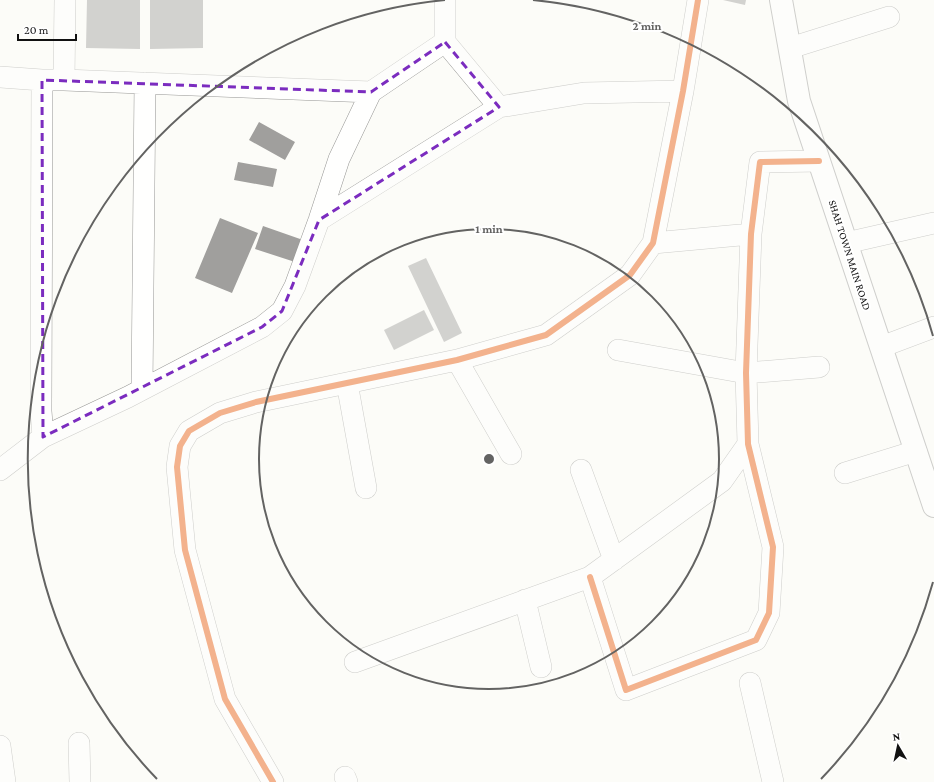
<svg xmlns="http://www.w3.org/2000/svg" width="934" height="782" viewBox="0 0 934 782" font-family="'Crimson Pro',serif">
  <rect width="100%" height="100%" fill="#fcfcf8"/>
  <path fill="#a09f9d" d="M87 0H140V49L86 48Z
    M150 0H203V48L150 49Z
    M723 0H746L745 5Z
    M259 122 295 142 285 160 249 140Z
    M238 162 277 169 273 187 234 180Z
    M220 218 258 233 232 293 195 278Z
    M263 226 303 240 295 262 255 249Z
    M426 258 462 333 444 342 408 266Z
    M424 310 434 330 394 350 384 330Z"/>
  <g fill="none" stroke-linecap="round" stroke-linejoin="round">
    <g stroke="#979795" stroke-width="22">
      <path id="minor" d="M445 0V42L499 107
        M790 48 889 17
        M0 77 42 80H64L371 92
        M64 80 65 0
        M319 220 499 107 584 93 683 91
        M653 243 751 234
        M846 243 934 223
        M881 347 934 327
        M618 350 746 373 819 367
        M457 360 511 454
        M347 383 366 488
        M142 389 145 83
        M43 437 128 397 262 327 282 311 295 286 319 220 339 159 371 92 445 42
        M0 470 43 437 41 411 42 80
        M581 470 614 560
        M845 473 916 451
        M590 577 626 690 756 640 769 613 773 547 748 444 746 373 751 234 760 162 819 161
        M525 600 541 667
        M355 662 590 577 722 481 748 444
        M750 683 773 782
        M79 743 80 782
        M0 746 5 782
        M345 777 347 782
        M273 782 225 699 185 550 177 467 180 446 189 431 220 413 256 402 457 360 546 335 630 275 653 243 683 91 698 0"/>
    </g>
    <g stroke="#979795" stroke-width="24">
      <path id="tertiary" d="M781 0 799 101 934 506"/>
    </g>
    <use href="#minor" stroke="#fffffe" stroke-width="21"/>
    <use href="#tertiary" stroke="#fffffe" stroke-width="22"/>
    <g stroke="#fff" stroke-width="8">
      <path id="cycleway" d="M590 577 626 690 756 640 769 613 773 547 748 444 746 373 751 234 760 162 819 161
        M273 782 225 699 185 550 177 467 180 446 189 431 220 413 256 402 457 360 546 335 630 275 653 243 683 91 698 0"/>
    </g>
    <use href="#cycleway" stroke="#e8590c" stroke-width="6"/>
  </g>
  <path d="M0 0H934V782H0ZM445 42 499 107 319 220 282 311 262 327 43 437 42 80 371 92Z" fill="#fcfcf8" fill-opacity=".55" fill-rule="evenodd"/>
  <path fill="none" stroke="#7b2cbf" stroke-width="3" stroke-dasharray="8 5" stroke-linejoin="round" d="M445 42 499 107 319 220 282 311 262 327 43 437 42 80 371 92Z"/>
  <g fill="none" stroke="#636362" stroke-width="2">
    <circle cx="489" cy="459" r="230"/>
    <path d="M933 582A461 461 0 0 1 821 779M157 779A461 461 0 0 1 445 0M533 0A461 461 0 0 1 933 336"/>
  </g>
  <g text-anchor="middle" stroke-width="4" stroke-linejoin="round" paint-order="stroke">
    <g font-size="11" fill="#111" stroke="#fff">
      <text transform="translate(850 255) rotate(72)" y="4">SHAH TOWN MAIN ROAD</text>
    </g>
  </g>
  <circle cx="489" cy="459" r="6" fill="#636362" stroke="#fff" stroke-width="2"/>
  <g font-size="12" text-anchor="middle" font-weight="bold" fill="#636362" stroke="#fff" stroke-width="4" stroke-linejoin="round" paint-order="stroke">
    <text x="647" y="30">2 min</text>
    <text x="489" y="233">1 min</text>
  </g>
  <g transform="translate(898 746) rotate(351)" stroke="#ffffff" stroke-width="3" paint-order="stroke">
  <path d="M0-3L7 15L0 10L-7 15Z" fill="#111111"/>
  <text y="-6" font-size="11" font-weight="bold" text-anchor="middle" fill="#111111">N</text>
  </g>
  <path d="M18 34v6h58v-6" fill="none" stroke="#111111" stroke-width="2"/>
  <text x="24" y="34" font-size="12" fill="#111111" stroke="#ffffff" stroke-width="3" paint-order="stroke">20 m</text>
</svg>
